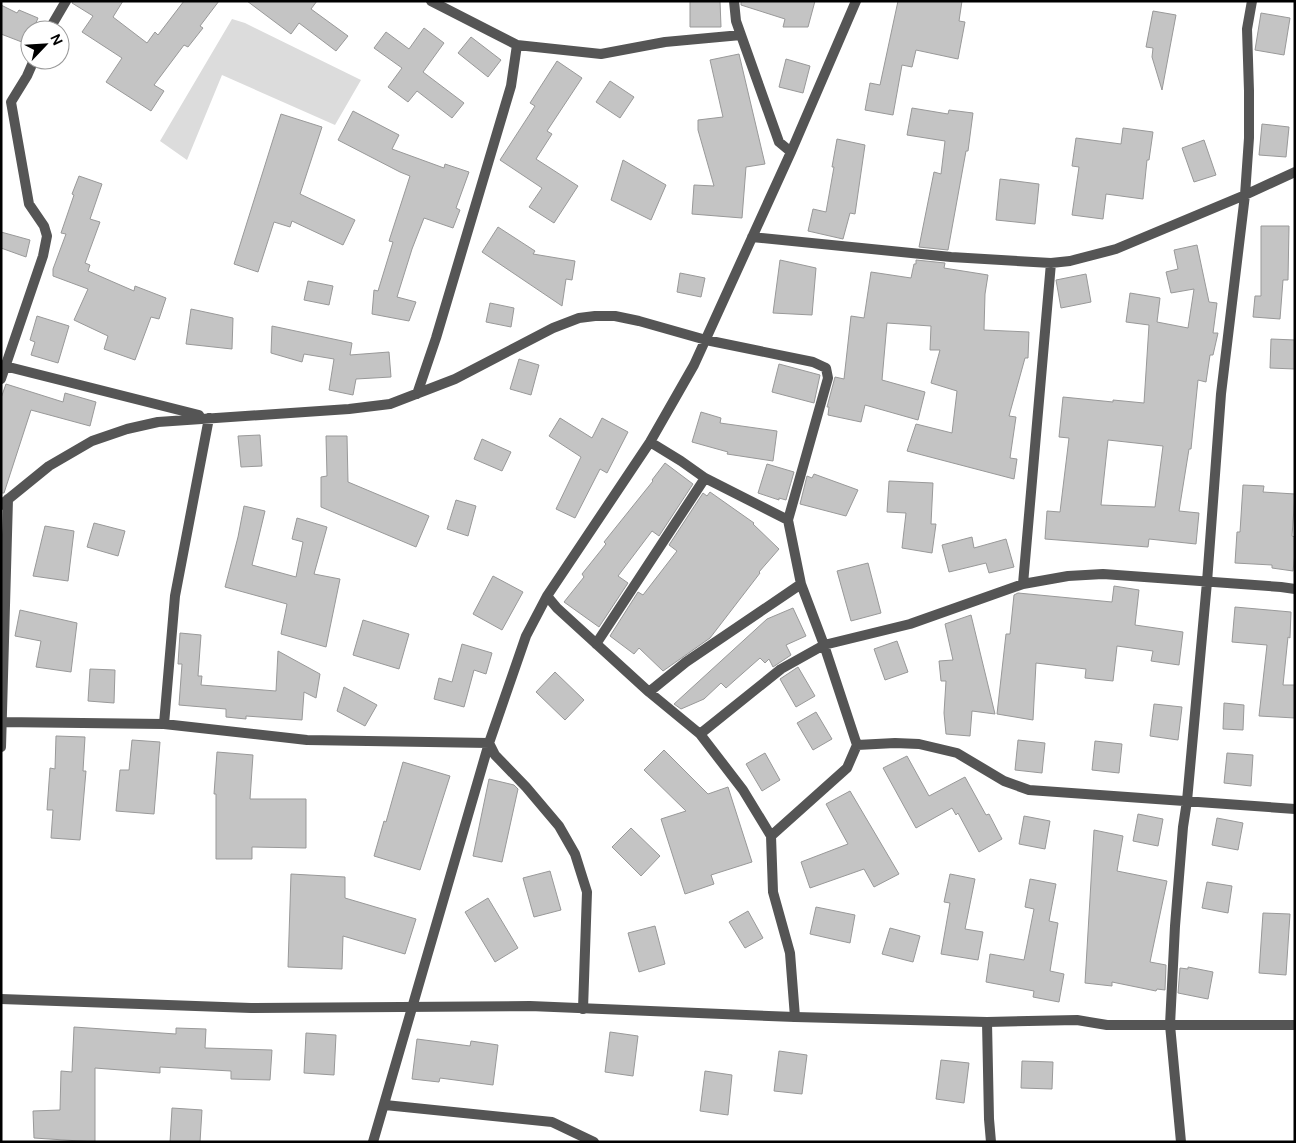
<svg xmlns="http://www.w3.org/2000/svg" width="1296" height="1143" viewBox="0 0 1296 1143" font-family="'DM Sans',sans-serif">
  <rect width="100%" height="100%" fill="#fff"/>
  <path fill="#dcdcdc" d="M232 19 245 23 361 80 335 125 222 75 187 160 160 141Z"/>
  <path fill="#c4c4c4" stroke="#999" fill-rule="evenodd" d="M73 1H123L113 17 147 43 155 32 158 35 184 1H219L200 26 203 28 188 47 184 45 154 85 164 91 151 111 106 82 122 58 82 32 93 16 72 3Z
    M247 1H317L311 9 348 36 336 51 299 23 291 34Z
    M690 1H720L721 27H690Z
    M741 1H815L808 27H783L785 19 741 5Z
    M898 1H962L959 21 965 22 958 59 916 50 912 67 902 65 893 115 865 110 870 83 880 85Z
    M1 5 17 13 19 10 38 18 33 30H30V36L27 44 1 34Z
    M1153 11 1176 15 1162 90 1152 57 1153 48 1146 47Z
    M1261 13 1290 18 1284 55 1255 50Z
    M424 28 444 43 423 72 464 103 452 118 417 91 408 102 388 87 402 68 374 48 386 32 409 49Z
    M471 37 501 60 488 77 458 53Z
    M739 54 765 164 746 167 742 218 692 214 694 185 714 186 698 130V120L723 117 710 60Z
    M786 59 810 66 803 93 779 87Z
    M557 61 582 78 547 131 552 134 536 159 578 186 554 223 529 207 542 188 500 160 535 106 530 103Z
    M610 81 634 97 620 118 596 102Z
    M912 108 948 114 949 110 973 113 968 151H966L948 250 919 247 934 172 941 174 945 141 907 135Z
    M353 111 399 135 392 149 444 168 445 164 469 172 456 208 460 210 453 228 424 218 412 249 397 297 416 302 409 321 372 314 374 290 378 291 393 242 389 241 410 176 400 172 338 140Z
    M281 114 322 127 300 194 355 220 343 245 292 221 290 227 274 222 258 272 234 264Z
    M1262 124 1289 127 1286 157 1259 155Z
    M1123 128 1153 132 1149 160H1147L1143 199 1106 194 1103 219 1072 215 1079 167 1072 166 1076 138 1121 144Z
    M837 139 865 145 855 214 850 213 843 239 808 231 813 209 826 212 834 167H832Z
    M1204 140 1216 175 1194 182 1182 148Z
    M623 160 666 185 651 220 611 200Z
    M79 176 102 184 90 219 100 222 85 263 90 265 88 271 134 291 135 286 166 298 159 319 151 317 135 360 104 349 108 336 74 320 88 289 53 276V269L66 234 61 233 74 195 72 194Z
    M1000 179 1039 184 1035 224 996 220Z
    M1261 226H1289L1288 280H1283L1280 319 1253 317 1255 296H1261Z
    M498 227 535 251 533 254 575 261 572 280 566 279 562 306 482 252Z
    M1 232 30 240 26 257 1 248Z
    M1197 245 1209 302 1217 303 1213 333H1218L1213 355H1210L1206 382 1198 380 1191 449H1189L1179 511 1199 513 1196 544 1149 539 1148 547 1045 539 1047 511 1060 512 1069 438 1059 437 1063 397 1113 402V400L1144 403 1149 325 1126 322 1130 293 1160 298 1157 322 1188 328 1194 289 1171 293 1166 272 1178 269 1174 250ZM1108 440 1163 446 1155 507 1101 505Z
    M780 260 816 268 812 315 773 313Z
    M916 260 945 263 944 268 988 275 985 294 984 330 1029 332 1028 358H1025L1009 416 1016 417 1010 458 1017 459 1014 479 907 451 916 424 952 433 957 391 931 383 940 350H930L931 326 887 323 882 380 925 392 918 420 865 405 861 422 828 415 829 407H827L835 377 844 379 851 316 864 318 871 272 911 278 914 264H916Z
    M680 273 705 278 701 297 677 292Z
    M1086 274 1091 302 1061 308 1056 280Z
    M308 281 333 286 329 305 304 300Z
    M490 303 514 308 511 327 486 322Z
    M191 309 233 318 232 349 186 344Z
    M37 316 69 326 58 363 31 355 35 342 30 340Z
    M272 326 352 343 350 355 389 352 391 377 356 379 353 395 329 390 334 359 304 354 302 362 271 353Z
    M1271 339 1295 340V369L1270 368Z
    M519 359 539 365 531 395 510 389Z
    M779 364 820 375 814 403 772 392Z
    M6 384 63 402 65 393 96 402 90 426 31 410 4 493H1V398Z
    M701 412 721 418 720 423 777 431 773 461 727 454 728 452 692 442Z
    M560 418 592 438 602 418 628 432 607 473 600 469 575 518 556 509 581 457 549 436Z
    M260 435 262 466 241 467 238 436Z
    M326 436H347L348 482 429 516 416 547 321 507V477L327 476Z
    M482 439 511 452 502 471 474 459Z
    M665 463 693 484 659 536 652 531 618 576 628 583 599 627 564 602 584 577 582 574 606 544 604 542 653 481 652 480Z
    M767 464 794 472 786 500 779 498V500L758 493Z
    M814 474 858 490 846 516 800 504 807 476 812 478Z
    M889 481 933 483 931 524H936L932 553 902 548 906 513 887 512Z
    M1243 485 1264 486 1263 492 1295 494 1292 536 1295 537V553L1293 571 1272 568V565L1235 563 1237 532H1240Z
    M710 492 754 523 753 524 779 549 759 572 760 573 710 638 663 671 639 648 634 654 610 636 638 592 643 595 677 551 669 545 703 493 707 496Z
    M456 500 476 506 468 536 447 529Z
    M244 506 265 511 252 565 296 577 303 542 292 539 297 518 327 527 314 574 340 579 326 647 281 634 287 604 225 587 238 537Z
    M94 523 125 531 118 556 87 547Z
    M45 526 74 531 68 581 33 576Z
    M972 537 974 548 1006 539 1014 567 989 573 986 563 949 572 942 545Z
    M868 563 881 613 851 621 837 571Z
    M493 576 523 592 502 630 473 614Z
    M1114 586 1139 590 1135 625 1183 632 1179 665 1151 661 1153 651 1117 646 1113 681 1085 678 1086 669 1036 663 1033 720 997 714 1006 634H1010L1014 595 1018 593 1112 602Z
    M1235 607 1291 612 1290 638 1288 637 1283 685H1295V718L1259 716 1267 645 1232 642Z
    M793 608 806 636 786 645 791 655 773 667 769 659 765 663 760 658 726 688 721 683 704 699 681 709 674 704 767 619Z
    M20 610 77 623 71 672 36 667 41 641 15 636Z
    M971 615 995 714 972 711 970 736 946 734 944 713 946 681H941L939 661 953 660 945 624Z
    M363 620 409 634 399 669 353 655Z
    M180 633 201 635 198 676H202L201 685 276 691 278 651 320 674 316 698 304 692 302 720 246 716V719L226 717V709L179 705 182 664H178Z
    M897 641 908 672 885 680 874 649Z
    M462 644 492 653 486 674 474 670 464 707 434 699 439 678 452 682Z
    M798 667 815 696 796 707 780 679Z
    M90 669 115 670 114 703 88 701Z
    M555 672 584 700 565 720 536 692Z
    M344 687 377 705 365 726 337 711Z
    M1224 703 1244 705 1243 730 1223 729Z
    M1154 704 1182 707 1178 740 1150 736Z
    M816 712 832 739 813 750 797 723Z
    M56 736 85 737 83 771H86L80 840 51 838 53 810H47L50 768 55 769Z
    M132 740 160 742 154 814 116 811 120 770H129Z
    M1018 740 1045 743 1042 773 1015 770Z
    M1095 741 1122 744 1119 773 1092 770Z
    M664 750 708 794 728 787 752 862 711 875 714 884 685 894 661 819 686 811 644 770Z
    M217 752 253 755 250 799H306V848L252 847V859H216V794H214Z
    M765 753 780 780 762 791 746 764Z
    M1227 753 1253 755 1251 786 1224 783Z
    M907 756 929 796 965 777 986 815 989 814 1002 839 979 852 958 813 956 815 952 808 916 828 883 768Z
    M403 762 450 776 420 870 374 856 384 821 386 822Z
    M489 779 514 785 518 789 502 862 473 856Z
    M850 791 899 874 874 887 864 869 810 888 801 862 848 844 826 804Z
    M1138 814 1163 819 1158 846 1133 841Z
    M1024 816 1050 821 1045 849 1019 844Z
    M1217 818 1243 823 1238 850 1212 845Z
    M631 828 660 856 641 876 612 847Z
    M1094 830 1123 836 1117 871 1167 881 1150 962 1166 965 1165 990 1157 989 1156 991 1112 982V986L1085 983Z
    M550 871 561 910 534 917 523 878Z
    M291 874 345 877V898L416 919 405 954 343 936 342 969 288 967Z
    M950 874 975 879 965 929 983 932 978 960 941 954 950 903 944 902Z
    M1030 879 1056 884 1049 921 1058 923 1050 971 1064 974 1059 1002 1033 997 1034 991 986 982 990 954 1024 960 1034 909 1025 907Z
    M1207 882 1232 886 1228 913 1202 908Z
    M488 898 518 948 495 962 465 912Z
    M816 907 855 915 850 943 810 934Z
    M748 911 763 938 745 948 729 922Z
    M1263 913 1290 914 1286 975 1259 973Z
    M655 926 665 964 639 972 628 933Z
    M890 928 920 936 913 962 882 954Z
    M1188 967 1213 972 1208 999 1178 993 1180 968 1188 969Z
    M74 1027 176 1034V1028L206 1029 205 1048 272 1050 270 1080 231 1079V1071L160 1067V1073L95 1068V1142L34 1138 33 1111 60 1110 61 1071 72 1072Z
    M610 1032 638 1036 633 1076 605 1072Z
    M306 1033 336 1035 334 1075 304 1073Z
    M417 1039 470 1046 471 1041 498 1045 493 1085 440 1078 439 1082 412 1079Z
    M779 1051 807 1055 802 1094 774 1091Z
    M941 1060 969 1063 964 1103 936 1099Z
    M1022 1061 1053 1062 1052 1089 1021 1088Z
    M705 1071 732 1075 728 1115 700 1111Z
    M172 1108 202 1110 200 1142H170Z"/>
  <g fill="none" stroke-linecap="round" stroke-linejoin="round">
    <path stroke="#555" stroke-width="10" d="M431 1 517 45 601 54 665 42 741 35
      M734 1 736 21 779 142 791 152
      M49 30 66 1
      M752 237 951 257 1051 263 1070 261 1116 249 1245 195 1295 172
      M1 365 199 415
      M1 379 43 256 47 236 44 226 29 204 11 102 27 76 34 60
      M417 394 436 338 511 86 517 45
      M650 442 681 461 705 478 788 520
      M1 505 49 466 92 441 127 429 158 422 349 409 390 404 455 379 553 328 579 318 595 316H615L639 321 706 340 813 362 826 368 828 378 788 520 801 584 824 645 857 745 895 743 919 744 957 753 1004 781 1029 790 1295 809
      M1023 584 1051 263
      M547 596 557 608 649 692 700 734 743 790 771 836 773 892 790 953 795 1017
      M596 644 705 478
      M649 692 686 662 801 584
      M1 722 164 724 307 740 489 743 495 755 526 787 559 826 575 854 587 892 583 1009
      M164 724 175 596 209 418
      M700 734 781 669 824 645 910 624 1023 584 1068 576 1103 574 1281 587 1295 589
      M1 747 8 499
      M771 836 847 768 857 745
      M987 1022 989 1119 991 1142
      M385 1105 552 1122 594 1142
      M373 1142 489 743 526 636 547 596 650 442 694 365 791 152 856 1
      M1181 1142 1170 1025 1175 926 1183 827 1187 801 1207 582 1221 394 1245 195 1249 138V91L1247 29 1252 1"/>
    <path stroke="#555" stroke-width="10" d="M1 999 251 1008 530 1006 795 1017 987 1022 1077 1020 1107 1025H1295"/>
  </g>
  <rect width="1296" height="1143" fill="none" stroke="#000000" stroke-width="5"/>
  <g transform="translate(45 45) rotate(65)"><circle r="24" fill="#ffffff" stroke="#999999"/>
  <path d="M0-4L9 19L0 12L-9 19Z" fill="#000000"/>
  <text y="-8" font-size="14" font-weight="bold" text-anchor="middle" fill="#000000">N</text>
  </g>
</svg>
